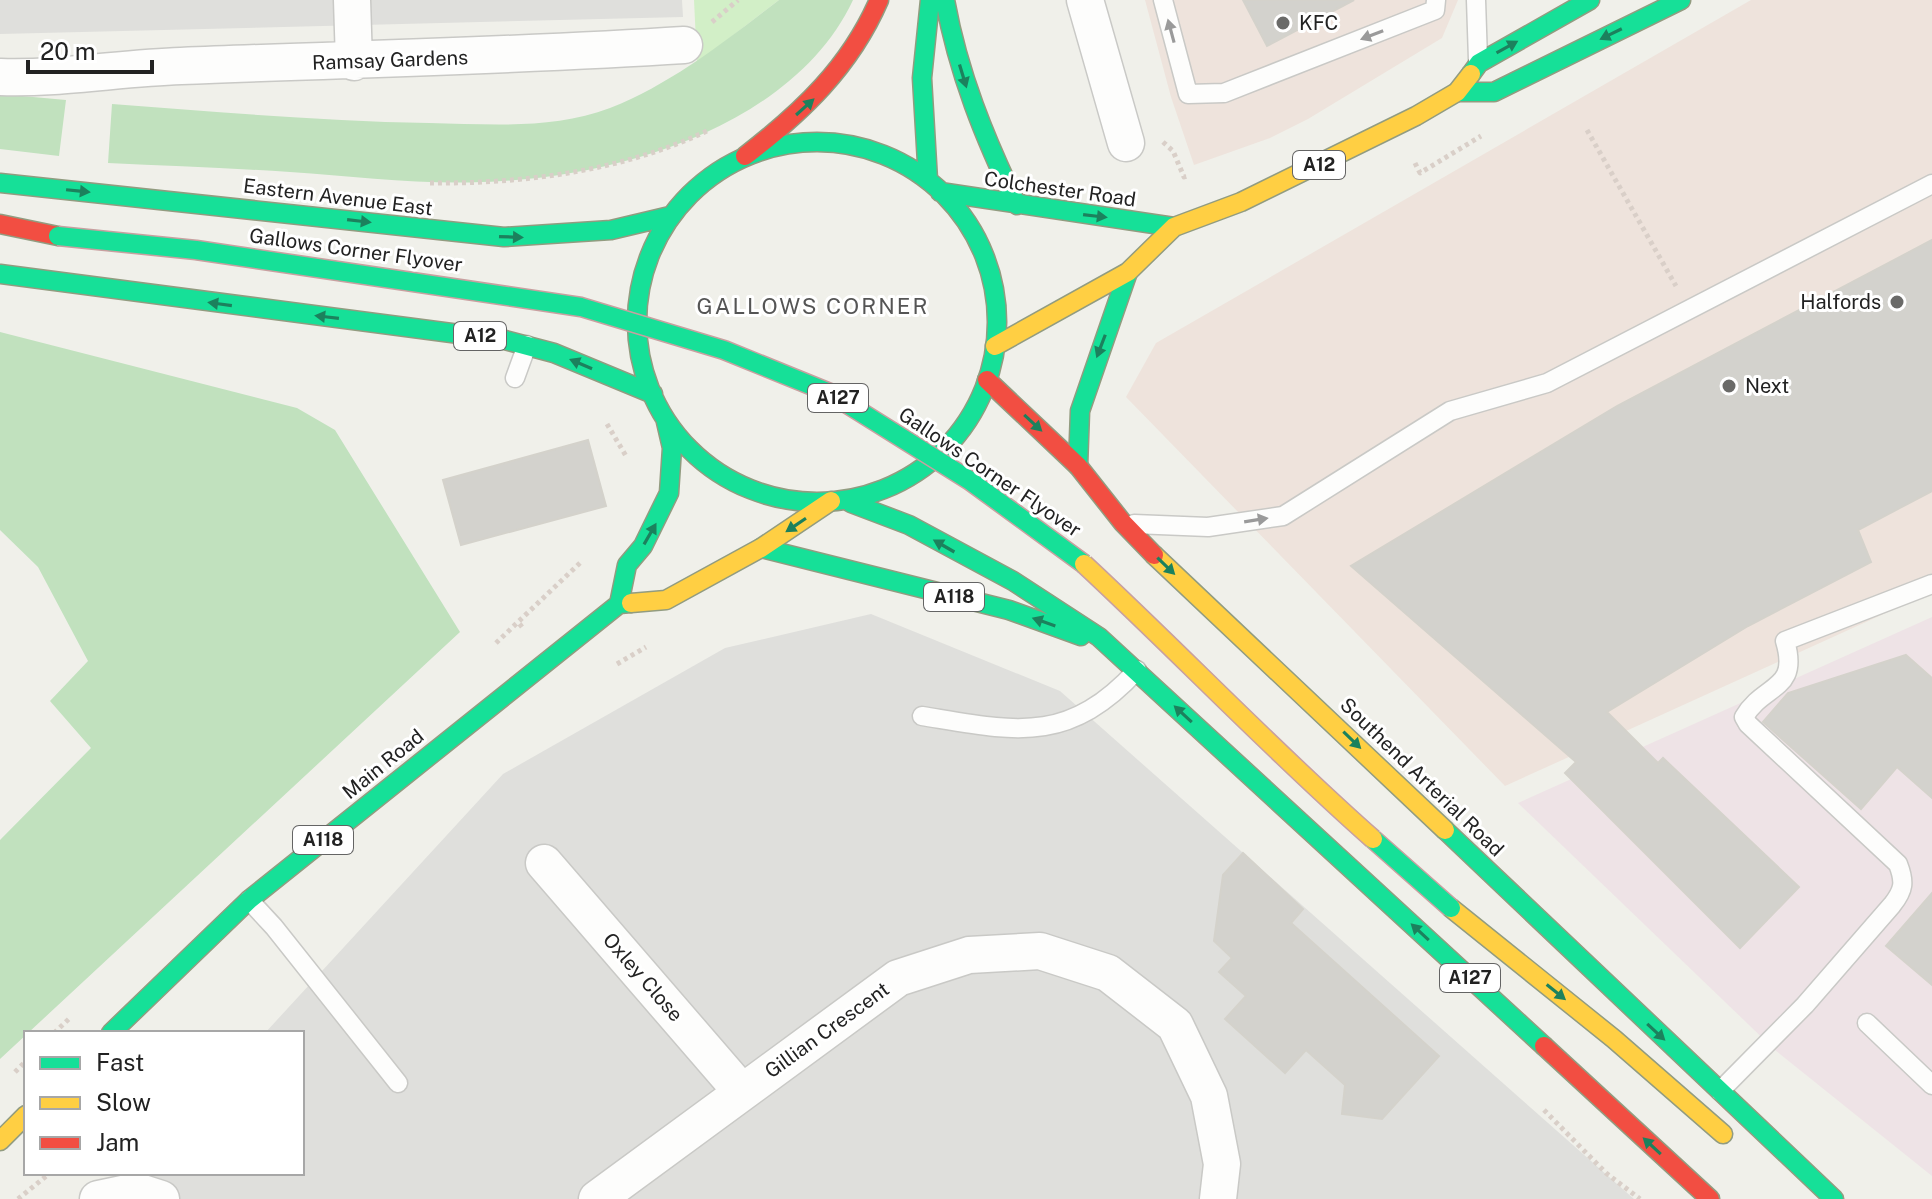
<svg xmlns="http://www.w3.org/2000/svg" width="1932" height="1199" viewBox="0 0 1932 1199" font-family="'Public Sans',sans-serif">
  <rect width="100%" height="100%" fill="#f0f0ea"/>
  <path fill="#dfdfdc" d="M0 0H682L683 17 0 34Z
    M871 614 1060 691 1634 1199H113L137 1173H302V1033H265L503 774 725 648Z"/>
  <path fill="#eee3dc" d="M1145 0H1458L1442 38 1308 119 1270 138 1194 165 1171 97Z
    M1751 0H1932V592L1505 786 1126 397 1156 343Z"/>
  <path fill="#eee3e6" d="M1932 617V1176L1775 1050 1518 803Z"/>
  <path fill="#d2efc7" d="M694 0H779L697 63Z"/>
  <path fill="#c1e1be" d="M779 0H853C796 122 628 174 502 181 431 186 361 177 290 172 230 168 169 166 108 163L112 104C218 112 323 121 429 123 489 124 552 130 610 108 673 83 725 41 779 0Z
    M0 94 66 100 59 156 0 149Z
    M0 332 297 408 335 430 460 632 0 1059V840L91 748 50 701 88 661 38 567 0 530Z"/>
  <path fill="#d3d2cd" stroke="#d4d2cb" stroke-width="2" d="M1243 0H1354L1267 46Z
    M1932 240V491L1858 530 1871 562 1748 626 1607 712 1658 763 1663 758 1799 887 1740 948 1565 773 1576 762 1351 566 1617 406Z
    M588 440 606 506 461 545 443 480Z
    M1906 655 1932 678V798L1897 767 1861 809 1763 722 1788 693Z
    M1243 853 1303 909 1291 923 1439 1056 1382 1119 1342 1114 1345 1085 1306 1050 1285 1073 1225 1019 1246 996 1219 972 1232 958 1214 941 1223 875Z
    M1932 893V985L1886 946Z"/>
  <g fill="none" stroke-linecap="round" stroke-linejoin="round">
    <g stroke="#c9c9c6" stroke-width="21">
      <path id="lane" d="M1163 0 1188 94 1224 93 1435 10 1436 0
        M1476 0 1478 60
        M515 378 527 345
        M1134 524 1208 527 1283 516 1450 411 1547 383 1932 184
        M922 716C1014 731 1067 746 1137 670
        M249 900 274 927 398 1083
        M1867 1023 1932 1085
        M1720 1091 1805 1005 1892 905C1904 890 1905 882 1898 864L1748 724 1744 717C1764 683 1800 691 1785 641L1932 584"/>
    </g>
    <g stroke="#c9c9c6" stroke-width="39">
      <path id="street" d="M352 0 354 62
        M1085 0 1126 143
        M0 77C61 79 120 68 181 66 349 59 516 56 684 45
        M544 863 741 1091
        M98 1199 136 1191 161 1199
        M597 1199 898 978 969 955 1040 951 1108 973 1175 1025 1209 1096 1222 1164 1218 1199"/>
    </g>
    <g stroke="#929c80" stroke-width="21">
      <path id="fast" d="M945 0C958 73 985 139 1017 205
        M1471 74 1479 63 1590 0
        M1457 92H1494L1681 0
        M637 322a180 180 0 1 1 360 0a180 180 0 1 1-360 0Z
        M928 180 922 78 930 0
        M0 183 504 237 611 230 670 216
        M940 192 1174 227
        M0 274 505 340 554 353 653 394
        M1078 466 1080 411 1128 272
        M851 503 909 525 1013 581 1099 637 1544 1046
        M761 548 1009 610 1081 636
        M619 604 627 565 643 546 669 493 672 448 666 422
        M1445 830 1834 1199
        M111 1033 249 900 619 604 631 603"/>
    </g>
    <g stroke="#929c80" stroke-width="21">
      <path id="slow" d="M995 346 1128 272 1174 227 1241 202 1416 116 1457 92 1471 74
        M1154 555 1445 830
        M631 603 666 600 761 548 831 501
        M1451 908 1614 1039 1723 1134
        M0 1141 26 1115"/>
    </g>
    <g stroke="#929c80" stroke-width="21">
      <path id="jam" d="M745 156C802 112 850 67 879 0
        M0 224 58 236
        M987 380 1078 466 1123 523 1154 555
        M1544 1046 1710 1199"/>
    </g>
    <path stroke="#d9cfc8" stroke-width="5" stroke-dasharray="4 4" stroke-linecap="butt" d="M712 22 738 0
      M1587 130 1676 286
      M1163 142 1173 151 1184 177 1187 176
      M1415 163 1420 173 1481 136
      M430 183C523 184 624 171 709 130
      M607 424 626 456
      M522 627 518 622 582 561
      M496 643 518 622
      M617 664 646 647
      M54 1033 71 1017
      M15 1072 26 1061
      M1544 1110 1606 1173 1640 1199
      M18 1199 50 1173"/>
    <use href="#lane" stroke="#fdfdfc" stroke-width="18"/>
    <use href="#street" stroke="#fdfdfc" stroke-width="36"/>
    <use href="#fast" stroke="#16e098" stroke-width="18"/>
    <use href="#slow" stroke="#ffcf43" stroke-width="18"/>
    <use href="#jam" stroke="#f24e42" stroke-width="18"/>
    <g stroke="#c8a0a0" stroke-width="21" stroke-linecap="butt">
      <path id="fast-bridge" d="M58 236 196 250 581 307 724 350 830 393 969 480 1084 564
        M1373 839 1451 908"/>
    </g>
    <g stroke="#c8a0a0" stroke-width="21" stroke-linecap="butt">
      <path id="slow-bridge" d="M1084 564C1182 655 1273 751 1373 839"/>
    </g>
    <use href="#fast-bridge" stroke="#16e098" stroke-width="18"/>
    <use href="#slow-bridge" stroke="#ffcf43" stroke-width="18"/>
  </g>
  <defs><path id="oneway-solid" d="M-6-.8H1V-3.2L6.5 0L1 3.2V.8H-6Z" transform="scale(2)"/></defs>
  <g fill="#9a9a9a">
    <use href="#oneway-solid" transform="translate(1171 31) rotate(-105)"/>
    <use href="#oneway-solid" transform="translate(1372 35) rotate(159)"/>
    <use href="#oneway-solid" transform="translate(1256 520) rotate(-9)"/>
  </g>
  <g fill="#1c815d">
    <use href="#oneway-solid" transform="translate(1611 34) rotate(154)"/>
    <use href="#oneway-solid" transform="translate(1507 47) rotate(-29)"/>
    <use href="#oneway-solid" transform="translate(963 76) rotate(73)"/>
    <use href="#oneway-solid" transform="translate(805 107) rotate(-42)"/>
    <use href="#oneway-solid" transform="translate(78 191) rotate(6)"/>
    <use href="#oneway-solid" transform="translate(1095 216) rotate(7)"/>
    <use href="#oneway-solid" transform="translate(359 221) rotate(7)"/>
    <use href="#oneway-solid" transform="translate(511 237) rotate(2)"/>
    <use href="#oneway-solid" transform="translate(220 304) rotate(-172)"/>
    <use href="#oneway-solid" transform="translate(327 317) rotate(-173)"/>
    <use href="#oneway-solid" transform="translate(1101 346) rotate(111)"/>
    <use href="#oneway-solid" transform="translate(581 364) rotate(-157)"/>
    <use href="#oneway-solid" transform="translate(1033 423) rotate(43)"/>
    <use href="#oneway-solid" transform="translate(796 525) rotate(146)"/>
    <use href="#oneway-solid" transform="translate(650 534) rotate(-60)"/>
    <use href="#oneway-solid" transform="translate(944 546) rotate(-150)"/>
    <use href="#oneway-solid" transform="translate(1166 566) rotate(44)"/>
    <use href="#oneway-solid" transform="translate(1044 622) rotate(-161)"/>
    <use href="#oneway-solid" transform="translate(1183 714) rotate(-137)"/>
    <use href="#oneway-solid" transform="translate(1352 740) rotate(44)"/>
    <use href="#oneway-solid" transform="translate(1420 932) rotate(-137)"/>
    <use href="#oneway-solid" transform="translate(1556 992) rotate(39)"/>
    <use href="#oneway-solid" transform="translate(1656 1032) rotate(43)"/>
    <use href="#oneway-solid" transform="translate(1652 1146) rotate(-137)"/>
  </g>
  <g fill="#6a6a68" stroke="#fff" stroke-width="3">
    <circle cx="1283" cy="23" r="8"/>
    <circle cx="1897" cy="302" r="8"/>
    <circle cx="1729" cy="386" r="8"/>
  </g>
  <g text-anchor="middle" stroke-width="6" stroke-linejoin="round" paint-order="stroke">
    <g fill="#fff" stroke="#646464" stroke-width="2">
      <rect x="1293" y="151" width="52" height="28" rx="6"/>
      <rect x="454" y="322" width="52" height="28" rx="6"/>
      <rect x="808" y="384" width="60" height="28" rx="6"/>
      <rect x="924" y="583" width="60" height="28" rx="6"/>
      <rect x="293" y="826" width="60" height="28" rx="6"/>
      <rect x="1440" y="964" width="60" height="28" rx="6"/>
    </g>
    <g font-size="18" font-weight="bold" fill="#222">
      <text x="1319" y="171">A12</text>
      <text x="480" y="342">A12</text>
      <text x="838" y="404">A127</text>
      <text x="954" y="603">A118</text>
      <text x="323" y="846">A118</text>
      <text x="1470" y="984">A127</text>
    </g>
    <g font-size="20" fill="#222" stroke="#fff" text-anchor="start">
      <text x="1299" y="30">KFC</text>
      <text x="1881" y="309" text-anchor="end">Halfords</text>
      <text x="1745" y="393">Next</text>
    </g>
    <g font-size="20" fill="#222" stroke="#fff">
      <text transform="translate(390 60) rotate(-2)" y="7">Ramsay Gardens</text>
      <text transform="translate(1060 189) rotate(8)" y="7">Colchester Road</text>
      <text transform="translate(338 197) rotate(7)" y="7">Eastern Avenue East</text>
      <text transform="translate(356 250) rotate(8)" y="7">Gallows Corner Flyover</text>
      <text transform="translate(990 472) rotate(34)" y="7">Gallows Corner Flyover</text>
      <text transform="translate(383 764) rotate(-39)" y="7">Main Road</text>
      <text transform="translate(1422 777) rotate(44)" y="7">Southend Arterial Road</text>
      <text transform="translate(643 977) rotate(49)" y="7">Oxley Close</text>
      <text transform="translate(827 1030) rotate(-36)" y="7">Gillian Crescent</text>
    </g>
    <g font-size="22" letter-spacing="2" fill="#555" stroke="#fff">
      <text x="813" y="314">GALLOWS CORNER</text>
    </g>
  </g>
  <rect x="24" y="1031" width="280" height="144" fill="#ffffff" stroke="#a7a7a7" stroke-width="2"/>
  <rect x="40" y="1057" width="40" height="12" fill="#16e098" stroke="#a7a7a7" stroke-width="2"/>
  <text x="96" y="1071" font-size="24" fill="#222222">Fast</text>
  <rect x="40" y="1097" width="40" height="12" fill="#ffcf43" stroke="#a7a7a7" stroke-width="2"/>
  <text x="96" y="1111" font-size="24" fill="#222222">Slow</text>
  <rect x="40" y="1137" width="40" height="12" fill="#f24e42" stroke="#a7a7a7" stroke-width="2"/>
  <text x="96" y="1151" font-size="24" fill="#222222">Jam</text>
  <path d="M28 60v12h124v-12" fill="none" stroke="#222222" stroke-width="4"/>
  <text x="40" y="60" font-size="24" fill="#222222" stroke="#ffffff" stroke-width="6" paint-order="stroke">20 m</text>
</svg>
